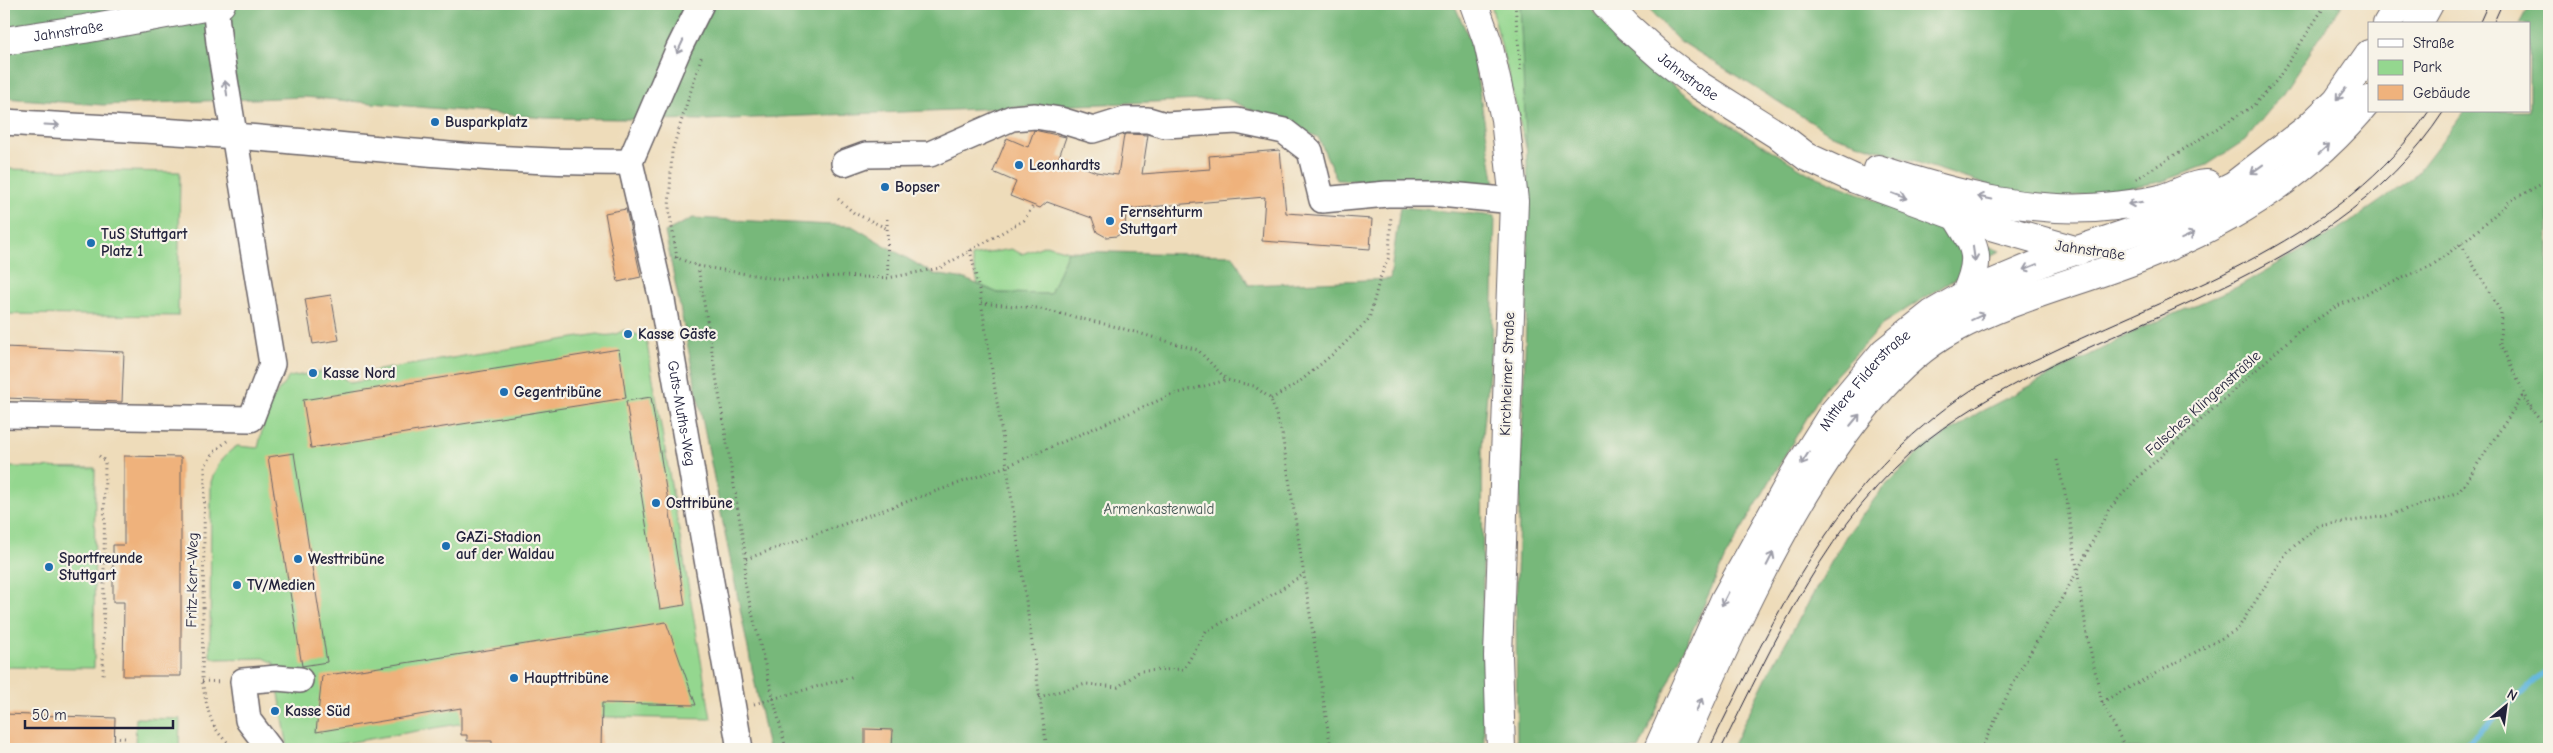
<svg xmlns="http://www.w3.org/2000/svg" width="2553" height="753" viewBox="0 0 2553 753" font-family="'Comic Neue',sans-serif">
  <rect width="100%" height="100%" fill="#f7f3e8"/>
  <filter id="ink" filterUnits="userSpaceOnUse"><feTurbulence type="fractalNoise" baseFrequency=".02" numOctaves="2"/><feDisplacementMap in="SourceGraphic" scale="10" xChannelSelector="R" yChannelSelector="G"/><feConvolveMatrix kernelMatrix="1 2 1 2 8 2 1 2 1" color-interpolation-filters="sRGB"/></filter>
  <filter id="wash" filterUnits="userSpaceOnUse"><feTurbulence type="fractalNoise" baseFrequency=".0096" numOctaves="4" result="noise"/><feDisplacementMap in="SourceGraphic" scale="20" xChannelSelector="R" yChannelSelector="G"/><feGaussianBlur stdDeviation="1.12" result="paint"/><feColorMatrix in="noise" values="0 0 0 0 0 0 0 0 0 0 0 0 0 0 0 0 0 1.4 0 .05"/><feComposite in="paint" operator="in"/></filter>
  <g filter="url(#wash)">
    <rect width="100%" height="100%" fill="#eedcba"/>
    <path fill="#94d78f" stroke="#5b7c65" d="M1491 4H1520L1527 151Z
      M4 169 180 172 178 316 4 314Z
      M1046 245 1068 251 1050 294 998 293 978 284 971 256 1011 249 1022 254Z
      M624 330 646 338 711 719 512 715 310 749H288L274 663 264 658 216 659 210 656 211 482C216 466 223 455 237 446L258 448 268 405 289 377 332 370 350 383 368 380 373 371 598 334C607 337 616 335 624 330Z
      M4 467 95 468 94 668 4 667Z
      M136 718 180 719 179 749H135Z"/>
    <path fill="#77b87a" stroke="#4c6d5a" d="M4 4H1454L1471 42 1495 185 1337 180 1318 137 1226 99 705 120 545 118 304 97 103 105 4 98Z
      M1520 4H1586L1647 67 1727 123 1808 173 2000 251 1884 323 1825 387 1725 558 1639 749H1517L1516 601 1527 298 1528 184Z
      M1644 4H2342L2282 95 2245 140 2207 165 2161 182 2040 202 1832 135 1677 39Z
      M2530 4H2549V749H1731L1769 672 1846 536 1883 488 1922 450 1978 413 2140 329 2237 287 2349 223 2413 178 2465 111H2529V24H2519Z
      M1400 207 1495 216 1492 339 1482 447 1484 749H768L665 232 693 218 852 226 934 274 965 279 998 293 1050 294 1068 251 1233 255 1249 285 1390 279Z"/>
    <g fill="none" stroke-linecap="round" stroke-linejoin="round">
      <path stroke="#61b6dd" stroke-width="5.5" d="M2461 749 2549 668"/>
    </g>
    <g id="blocks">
      <path fill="#efb27c" d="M1034 130 1066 137 1059 157 1096 172 1118 175 1124 135 1127 134 1148 135 1142 174 1210 169 1209 156 1280 150 1286 213 1372 219 1370 249 1262 241 1265 197 1126 209 1125 230 1117 236 1106 237 1097 232 1092 218 1047 202 1040 208 1010 196 1016 182 993 172 1007 138 1028 147Z
        M626 209 641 277 618 282 605 213Z
        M331 295 339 340 313 344 305 299Z
        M4 347 124 352 122 402 4 398Z
        M619 349 626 398 311 448 303 400Z
        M651 397 685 605 660 609 626 401Z
        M294 453 327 662 302 666 268 457Z
        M124 456 181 457V676H123L124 602H113V545H124Z
        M666 622 696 705 602 703 601 749H492V741H467V735H461V708L316 732 322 676Z
        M4 714 115 718 114 749H4Z
        M865 729 893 730 892 748 865 749Z"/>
    </g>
  </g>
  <g filter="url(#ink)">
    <use href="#blocks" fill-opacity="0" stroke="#696367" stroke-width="1"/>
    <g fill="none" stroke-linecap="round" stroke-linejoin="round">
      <g stroke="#696367" stroke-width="28">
        <g id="minor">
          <path id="s1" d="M701 4 679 48 630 162 662 300 740 749"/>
          <path d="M4 122C81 127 157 130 234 136 366 146 498 164 630 162"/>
          <path d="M844 163 866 155 930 154 1012 118 1035 116 1060 120 1093 130 1125 120H1148L1165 125 1237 121 1284 131 1310 151 1322 200 1387 194H1440L1514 201"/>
          <path d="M4 415 251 419 272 364 219 43 215 5"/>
          <path d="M270 749 248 720 243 681 277 678 300 680"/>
        </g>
      </g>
      <g stroke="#696367" stroke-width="30">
        <g id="major">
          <path d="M1474 4 1488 43 1505 119 1514 201 1498 656 1501 749"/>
          <path id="s2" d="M1606 4 1628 27 1664 59 1697 84 1781 137 1807 157 1855 179 1956 216 2078 251"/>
          <path d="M2387 24 2399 4"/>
          <path d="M2418 24 2429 4"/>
          <path id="s3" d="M4 41 84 29 221 4"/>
          <path d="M1878 169C1954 194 2034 216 2115 206 2129 204 2145 203 2160 199 2175 195 2192 184 2207 184"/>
          <path d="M1956 216C1977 249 1982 258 1965 295"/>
          <path id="s4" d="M1658 749 1725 599 1794 475 1833 413 1884 352 1932 314 1965 295 2048 260 2158 223 2234 185 2308 128 2337 100 2369 54"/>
          <path d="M1679 749C1733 626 1832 395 1952 330 2013 297 2080 282 2143 257 2231 223 2310 173 2369 100"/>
        </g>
      </g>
      <path stroke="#696367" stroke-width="3" stroke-dasharray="1 4" stroke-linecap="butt" d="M1515 4 1521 73
        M2136 179 2253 106 2277 80 2326 4
        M838 199 854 213 886 228
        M887 219 888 278
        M2461 244 2501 312 2500 344 2533 411
        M970 250 980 294 1007 466 1047 749
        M675 257 698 266 784 280 841 276 888 278 940 268 1024 220 1033 206
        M677 258 669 209 672 151 702 55
        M698 266 746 559 744 580 786 749
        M981 303 1036 308 1117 327 1198 350 1227 380
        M1271 399 1298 383 1339 349 1369 319 1380 278 1389 257 1391 215
        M227 441 214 452 205 466 202 681C208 711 210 733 237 749
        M99 456 105 461 103 675
        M2057 460 2067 502 2087 635 2102 702 2126 749
        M746 559 1007 466 1171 395 1227 380 1254 386 1271 399 1282 434 1331 749
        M202 681 221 682
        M1039 697 1086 684 1118 687 1140 671 1184 669 1206 631 1258 604 1304 574
        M2102 702 2237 630 2287 552 2318 526 2386 516 2459 492 2522 397 2549 432
        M754 704 855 676
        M114 737 125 738 124 749
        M1981 749 2019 672 2077 572 2109 509 2139 476 2298 332 2337 306 2431 266 2470 237 2510 201 2549 180"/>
      <use href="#minor" stroke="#fff" stroke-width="25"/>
      <use href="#major" stroke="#fff" stroke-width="28"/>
      <path stroke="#22223b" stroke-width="1" d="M2479 24 2488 4
        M2493 24 2502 4
        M1709 749C1778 611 1836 479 1970 391 1996 375 2028 364 2056 350 2189 287 2342 239 2429 111
        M1721 749C1774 643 1831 514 1927 440 2089 315 2326 292 2444 111"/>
    </g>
    <defs><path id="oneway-shaft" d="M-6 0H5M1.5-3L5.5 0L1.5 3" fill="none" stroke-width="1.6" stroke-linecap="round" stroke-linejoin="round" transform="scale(1.25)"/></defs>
    <g stroke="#9c9ca7">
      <use href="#oneway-shaft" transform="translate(680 47) rotate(115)"/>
      <use href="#oneway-shaft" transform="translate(226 88) rotate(-99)"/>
      <use href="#oneway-shaft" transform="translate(2341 94) rotate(129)"/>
      <use href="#oneway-shaft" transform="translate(52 125) rotate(3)"/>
      <use href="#oneway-shaft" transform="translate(2324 149) rotate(-43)"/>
      <use href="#oneway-shaft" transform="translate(2257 169) rotate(144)"/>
      <use href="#oneway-shaft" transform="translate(1900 196) rotate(21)"/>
      <use href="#oneway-shaft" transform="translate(1985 198) rotate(-169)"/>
      <use href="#oneway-shaft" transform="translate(2135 203) rotate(171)"/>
      <use href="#oneway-shaft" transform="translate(2188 236) rotate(-25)"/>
      <use href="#oneway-shaft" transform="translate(1974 254) rotate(82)"/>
      <use href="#oneway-shaft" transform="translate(2030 267) rotate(158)"/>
      <use href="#oneway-shaft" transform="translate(1978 317) rotate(-25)"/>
      <use href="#oneway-shaft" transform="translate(1855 420) rotate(-50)"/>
      <use href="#oneway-shaft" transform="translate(1805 458) rotate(122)"/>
      <use href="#oneway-shaft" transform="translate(1770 559) rotate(-63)"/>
      <use href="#oneway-shaft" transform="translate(1725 599) rotate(117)"/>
      <use href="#oneway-shaft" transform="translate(1699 705) rotate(-65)"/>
    </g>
  </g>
  <g fill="#1f6fb2" stroke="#f7f3e8" stroke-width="2">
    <circle cx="435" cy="122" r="5"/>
    <circle cx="1019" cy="165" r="5"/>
    <circle cx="885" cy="187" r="5"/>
    <circle cx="1110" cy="221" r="5"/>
    <circle cx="91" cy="243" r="5"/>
    <circle cx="628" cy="334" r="5"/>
    <circle cx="313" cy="373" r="5"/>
    <circle cx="504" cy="392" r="5"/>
    <circle cx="656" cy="503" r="5"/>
    <circle cx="446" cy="546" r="5"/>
    <circle cx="298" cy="559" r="5"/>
    <circle cx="49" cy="567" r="5"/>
    <circle cx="237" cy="585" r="5"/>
    <circle cx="514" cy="678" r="5"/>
    <circle cx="275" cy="711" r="5"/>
  </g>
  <g text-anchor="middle" stroke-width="4.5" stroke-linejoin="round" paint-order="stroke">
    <g font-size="15" fill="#22223b" stroke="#f7f3e8">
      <text dy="5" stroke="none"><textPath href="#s3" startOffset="65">Jahnstraße</textPath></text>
      <text dy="5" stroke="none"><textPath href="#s2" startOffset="110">Jahnstraße</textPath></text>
      <text transform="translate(2090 250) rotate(8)" y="5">Jahnstraße</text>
      <text transform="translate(1507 374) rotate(-88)" y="5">Kirchheimer Straße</text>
      <text dy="5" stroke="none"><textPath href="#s4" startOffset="425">Mittlere Filderstraße</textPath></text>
      <text transform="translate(2203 403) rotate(-42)" y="5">Falsches Klingensträßle</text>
      <text dy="5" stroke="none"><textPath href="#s1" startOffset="430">Guts-Muths-Weg</textPath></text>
      <text transform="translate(192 580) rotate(-89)" y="5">Fritz-Kerr-Weg</text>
    </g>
    <g font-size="15" font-weight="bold" fill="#22223b" stroke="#f7f3e8" text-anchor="start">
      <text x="445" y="127">Busparkplatz</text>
      <text x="1029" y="170">Leonhardts</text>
      <text x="895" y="192">Bopser</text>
      <text x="1120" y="217">Fernsehturm<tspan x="1120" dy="17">Stuttgart</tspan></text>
      <text x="101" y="239">TuS Stuttgart<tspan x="101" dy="17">Platz 1</tspan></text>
      <text x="638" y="339">Kasse Gäste</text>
      <text x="323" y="378">Kasse Nord</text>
      <text x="514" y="397">Gegentribüne</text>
      <text x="666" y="508">Osttribüne</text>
      <text x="456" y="542">GAZi-Stadion<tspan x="456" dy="17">auf der Waldau</tspan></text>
      <text x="59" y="563">Sportfreunde<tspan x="59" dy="17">Stuttgart</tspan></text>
      <text x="308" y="564">Westtribüne</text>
      <text x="247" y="590">TV/Medien</text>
      <text x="524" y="683">Haupttribüne</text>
      <text x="285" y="716">Kasse Süd</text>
    </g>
    <g font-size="15" fill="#445854" stroke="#f7f3e8">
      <text x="1159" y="514">Armenkastenwald</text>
    </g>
  </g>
  <rect width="2553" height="753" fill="none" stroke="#f7f3e8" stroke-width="20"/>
  <rect x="2368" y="22" width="162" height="90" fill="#f7f3e8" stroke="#a29fa3"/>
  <rect x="2378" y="39" width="25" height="8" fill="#ffffff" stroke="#a29fa3"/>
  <text x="2413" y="48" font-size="15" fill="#22223b">Straße</text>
  <rect x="2378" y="60" width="25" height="15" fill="#94d78f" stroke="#a29fa3"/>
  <text x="2413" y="72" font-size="15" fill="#22223b">Park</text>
  <rect x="2378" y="85" width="25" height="15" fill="#efb27c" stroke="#a29fa3"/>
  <text x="2413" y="98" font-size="15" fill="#22223b">Gebäude</text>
  <g transform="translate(2506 706) rotate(29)" stroke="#f7f3e8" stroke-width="4" paint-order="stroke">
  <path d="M0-4L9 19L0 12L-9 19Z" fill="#22223b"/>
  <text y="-8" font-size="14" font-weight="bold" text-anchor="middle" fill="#22223b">N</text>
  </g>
  <path d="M25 720v8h148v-8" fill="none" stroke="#22223b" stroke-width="2.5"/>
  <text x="32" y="720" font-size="15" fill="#22223b" stroke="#f7f3e8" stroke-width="4" paint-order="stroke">50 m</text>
</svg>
